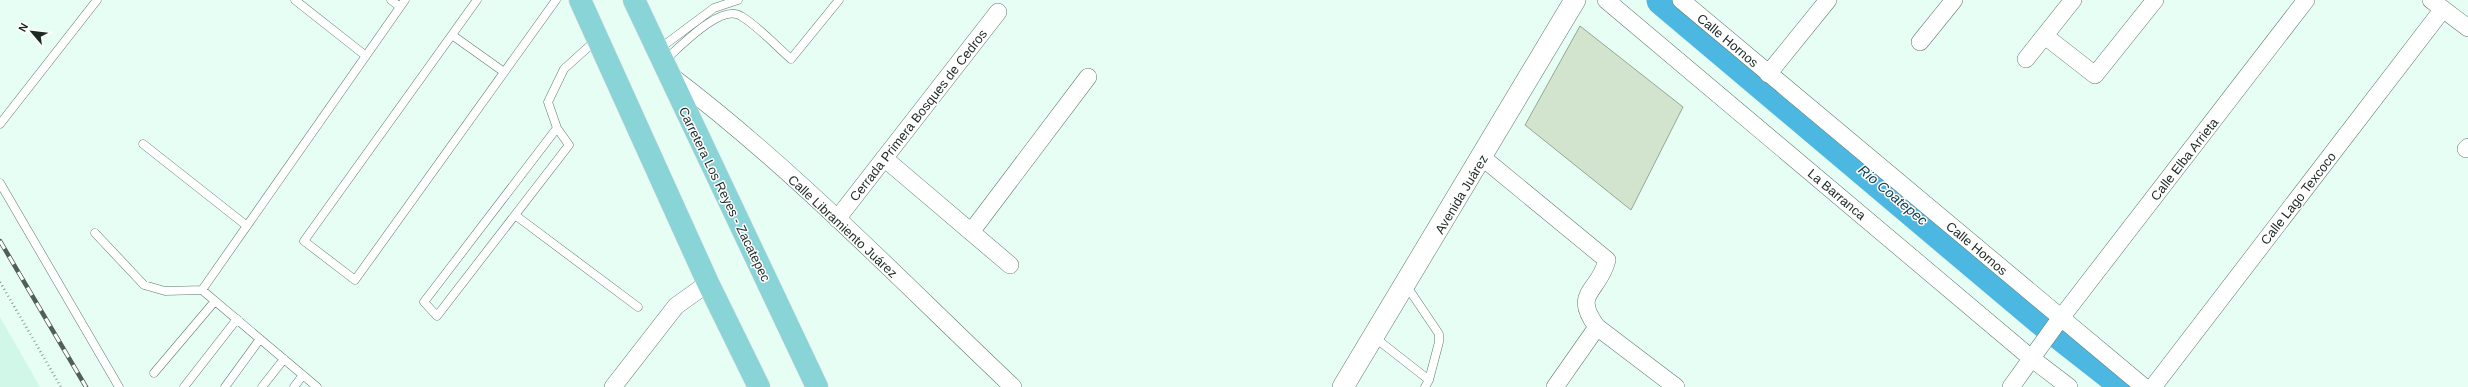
<svg xmlns="http://www.w3.org/2000/svg" width="2468" height="387" viewBox="0 0 2468 387" font-family="Arial,sans-serif">
  <rect width="100%" height="100%" fill="#e7fef5"/>
  <path fill="#d0f7e8" d="M0 317 40 387H0Z"/>
  <g fill="none" stroke-linecap="round" stroke-linejoin="round">
    <path stroke="#4cb8e2" stroke-width="31" d="M1662 0 2039 318 2127 387"/>
  </g>
  <path fill="#d2e4ce" stroke="#96a792" d="M1580 26 1683 107 1631 210 1525 125Z"/>
  <g fill="none" stroke-linecap="round" stroke-linejoin="round">
    <g stroke="#5e796f" stroke-width="9">
      <path id="service" d="M295 0 366 56
        M391 0 400 7
        M477 0 304 241 355 280 556 0
        M452 35 504 72
        M659 49 714 8 738 0
        M665 60C680 47 721 3 741 16 759 27 775 45 791 59L839 0
        M0 124 97 0
        M557 128 569 145 437 316 424 302Z
        M557 128 548 102 564 69 596 40
        M143 144 247 226
        M0 183 119 387
        M515 215 638 307
        M95 233 144 285 165 291 202 290
        M1406 285 1439 334V342L1429 380
        M1374 337 1429 380 1425 387
        M154 373 215 301
        M184 387 237 319
        M225 387 260 339
        M262 387 284 359
        M294 387 303 375
        M317 387 202 290 405 0"/>
    </g>
    <g stroke="#5e796f" stroke-width="18">
      <path id="minor" d="M1606 0 2031 358 2069 387
        M1681 0 2144 387
        M2431 0 2468 28
        M2045 36 2095 75 2155 0
        M1920 42 1954 0
        M2026 59 2073 0
        M1768 74 1828 0
        M670 75C793 168 901 281 1013 387
        M2466 149 2468 147
        M884 158 1010 265
        M1483 158 1607 260C1599 293 1571 292 1597 327L1676 387
        M837 219 998 12
        M971 232 1088 77
        M613 387 676 306 708 283
        M1555 387 1597 327
        M2011 387 2057 323 2306 0
        M2153 387 2443 9"/>
    </g>
    <g stroke="#5e796f" stroke-width="22">
      <path id="tertiary" d="M1343 387 1575 0"/>
    </g>
    <g stroke="#dbdddc" stroke-width="23">
      <path id="primary" d="M580 0 708 283 759 387
        M634 0 817 387"/>
    </g>
    <path stroke="#8b9e96" stroke-width="2.5" stroke-dasharray="1 3" stroke-linecap="butt" d="M0 282 61 387"/>
    <use href="#service" stroke="#fff" stroke-width="8"/>
    <use href="#minor" stroke="#fff" stroke-width="17"/>
    <use href="#tertiary" stroke="#fff" stroke-width="21"/>
    <use href="#primary" stroke="#89d4d7" stroke-width="22"/>
    <g stroke="#515f59" stroke-width="4.5">
      <path id="rail" d="M0 241 86 387"/>
    </g>
    <use href="#rail" stroke="#fff" stroke-width="3" stroke-dasharray="9" stroke-linecap="butt"/>
  </g>
  <g text-anchor="middle" stroke-width="3" stroke-linejoin="round" paint-order="stroke">
    <g font-size="13" fill="#1c2823" stroke="#fff">
      <text transform="translate(1728 40) rotate(40)" y="5">Calle Hornos</text>
      <text transform="translate(918 115) rotate(-52)" y="5">Cerrada Primera Bosques de Cedros</text>
      <text transform="translate(2184 159) rotate(-52)" y="5">Calle Elba Arrieta</text>
      <text transform="translate(725 194) rotate(64)" y="5">Carretera Los Reyes - Zacatepec</text>
      <text transform="translate(1461 194) rotate(-59)" y="5">Avenida Juárez</text>
      <text transform="translate(1837 194) rotate(40)" y="5">La Barranca</text>
      <text transform="translate(2298 198) rotate(-52)" y="5">Calle Lago Texcoco</text>
      <text transform="translate(843 226) rotate(43)" y="5">Calle Libramiento Juárez</text>
      <text transform="translate(1977 248) rotate(40)" y="5">Calle Hornos</text>
    </g>
    <g font-size="14" font-style="italic" fill="#114052" stroke="#fff">
      <text transform="translate(1893 195) rotate(40)" y="5">Rio Coatepec</text>
    </g>
  </g>
  <g transform="translate(32 32) rotate(298)" stroke="#ffffff" stroke-width="3" paint-order="stroke">
  <path d="M0-3L7 15L0 10L-7 15Z" fill="#1c2823"/>
  <text y="-6" font-size="11" font-weight="bold" text-anchor="middle" fill="#1c2823">N</text>
  </g>
</svg>
